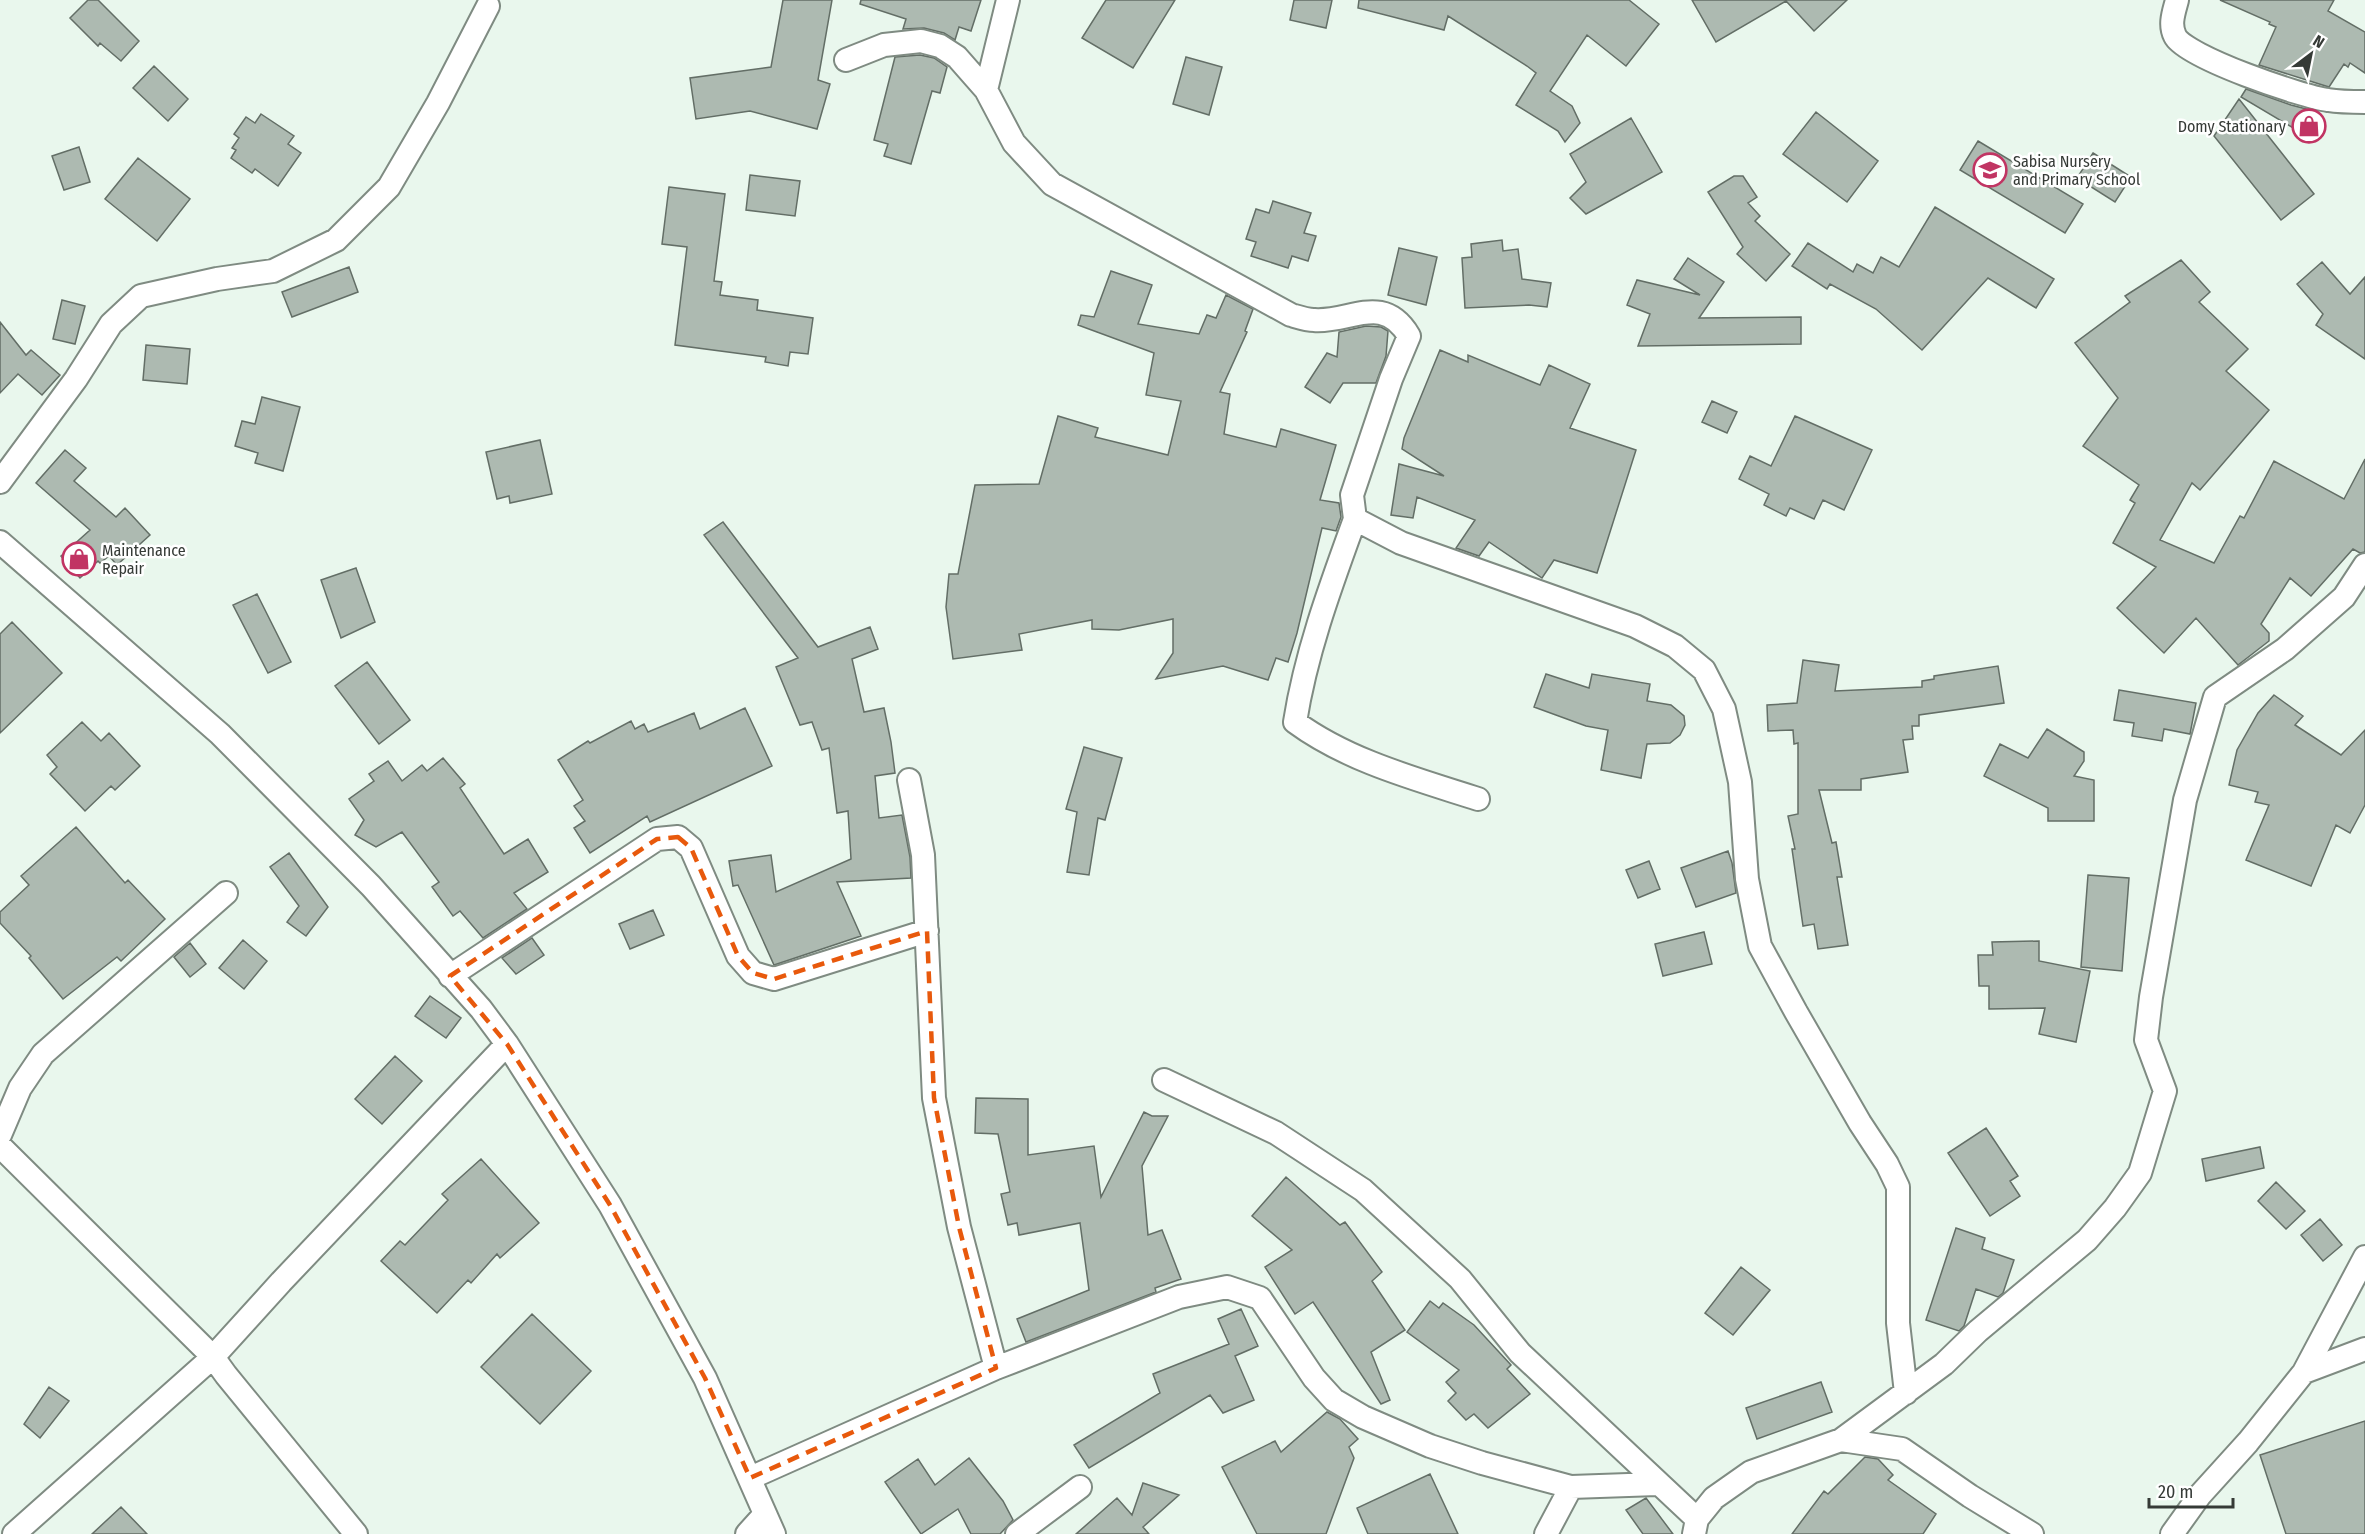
<svg xmlns="http://www.w3.org/2000/svg" width="2365" height="1534" viewBox="0 0 2365 1534" font-family="'Fira Sans Condensed',sans-serif">
  <rect width="100%" height="100%" fill="#e9f7ed"/>
  <path fill="#adbab1" stroke="#636e66" stroke-width="1.5" d="M88 0H98L139 41 121 61 100 43 98 46 70 18Z
    M783 0H832L818 80 830 84 817 129 750 111 696 119 690 78 771 67Z
    M861 0H981L971 31 959 27 955 40 944 33 924 28 903 29 906 19 860 4Z
    M1106 0H1175L1133 68 1082 38Z
    M1294 0H1332L1326 28 1290 20Z
    M1359 0H1629L1659 24 1626 66 1587 35 1550 91 1572 106 1580 123 1565 142 1558 131 1516 105 1536 73 1527 66 1448 16 1444 30 1358 8Z
    M1692 0H1847L1814 31 1786 1 1716 42Z
    M2220 0H2334L2328 11 2365 32V73L2350 63 2348 67 2344 64 2329 87 2259 65 2276 27 2269 24 2270 22Z
    M920 55 934 58 947 67 940 93 932 91 911 164 884 156 888 144 874 140 895 57Z
    M1186 57 1222 67 1209 115 1173 104Z
    M154 66 188 99 168 121 133 88Z
    M2246 89 2291 105 2314 111 2300 132 2241 97Z
    M2239 99 2314 194 2281 220 2214 136Z
    M1816 112 1878 161 1847 202 1783 154Z
    M261 114 294 136 288 144 301 153 278 186 255 169 252 173 231 158 236 150 232 148 239 138 234 134 246 117 255 123Z
    M1631 118 1662 172 1586 214 1570 198 1586 182 1570 154Z
    M1978 141 2083 204 2065 233 1960 170Z
    M79 147 90 182 64 190 52 156Z
    M2093 153 2131 177 2115 202 2077 178Z
    M138 158 190 199 157 241 105 199Z
    M750 175 800 181 795 216 746 210Z
    M1734 176H1743L1757 197 1748 203 1760 216 1755 221 1790 254 1766 281 1737 254 1743 247 1708 192Z
    M669 187 725 194 714 281 722 282 720 295 758 300 757 310 813 318 808 354 790 352 788 366 765 362 766 357 675 345 687 247 662 244Z
    M1273 201 1311 213 1304 233 1316 236 1308 261 1292 256 1288 268 1251 256 1256 242 1246 239 1256 209 1269 213Z
    M1935 207 2054 279 2036 308 1988 278 1922 350 1876 309 1830 284 1827 289 1792 266 1808 243 1853 272 1857 264 1873 273 1881 257 1899 267Z
    M1502 240 1503 251 1518 249 1522 279 1551 283 1547 307 1529 305 1465 308 1462 258 1472 257 1471 244Z
    M1399 248 1437 257 1426 305 1388 295Z
    M1688 258 1724 282 1699 318 1801 317V344L1638 346 1650 314 1627 305 1637 280 1700 295 1674 279Z
    M2181 260 2210 292 2199 302 2248 349 2226 371 2269 410 2200 490 2192 483 2160 540 2214 563 2240 516 2244 518 2274 461 2344 499 2365 459V552L2360 553 2353 549 2311 596 2290 578 2261 624 2269 633V641L2238 665 2196 618 2164 653 2117 608 2156 567 2113 543 2135 503 2130 500 2139 485 2083 446 2118 398 2075 343 2130 302 2125 296Z
    M2322 262 2350 294 2365 277V359L2316 325 2323 314 2297 284Z
    M349 267 358 292 292 317 282 292Z
    M1111 271 1152 285 1138 324 1199 334 1207 315 1216 318 1226 295 1253 309 1245 331 1247 332 1220 392 1230 394 1224 434 1276 447 1281 429 1336 445 1320 500 1339 503 1341 517 1336 531 1322 528 1297 633 1288 662 1276 658 1268 680 1223 666 1156 679 1173 653V619L1119 630 1092 629V620L1019 634 1022 650 953 659 946 607 949 574H958L975 485 1039 484 1058 416 1098 428 1095 437 1168 455 1181 401 1146 395 1154 353 1078 325 1081 315 1094 317Z
    M62 300 85 306 75 344 53 339Z
    M0 322 26 355 31 350 60 375 42 395 18 374 0 393Z
    M1366 326 1381 327 1388 331 1386 356 1376 383H1343L1330 403 1305 387 1327 353 1337 357 1339 332Z
    M146 345 190 349 187 384 143 380Z
    M1440 350 1468 362V355L1540 385 1549 365 1590 384 1570 428 1636 450 1597 573 1554 560 1542 578 1489 542 1479 556 1456 548 1475 520 1417 497 1413 518 1391 515 1399 464 1444 476 1402 449 1404 438Z
    M262 397 300 407 283 471 255 463 258 453 235 446 242 421 255 424Z
    M1712 401 1737 412 1727 433 1702 422Z
    M1795 416 1872 450 1844 510 1823 500 1814 519 1790 508 1786 516 1764 505 1769 494 1739 479 1750 456 1771 466Z
    M540 440 552 494 510 503 509 496 497 499 486 452Z
    M65 450 86 468 74 481 116 517 125 508 150 535 117 565 109 556 100 563 98 561 80 578 61 556 90 530 36 483Z
    M723 522 818 647 870 627 878 649 852 659 864 712 884 708 891 742 895 773 875 776 879 818 902 815 910 857 911 878 837 882 861 936 774 965 738 885 733 886 729 861 771 855 776 892 851 859 848 811 837 813 829 748 822 750 812 722 800 725 776 667 798 658 704 535Z
    M356 568 375 622 341 638 321 580Z
    M257 594 291 662 268 673 233 605Z
    M12 622 62 673 0 733V634Z
    M1803 660 1839 665 1835 691 1922 687V681L1934 679V676L1998 666 2004 703 1919 715V726H1912L1913 739 1903 740 1908 772 1861 779V790H1819L1832 843 1836 842 1842 877H1837L1848 945 1818 949 1814 924 1803 926 1792 849H1795L1788 816 1798 814V743L1794 744 1793 730 1768 731 1767 705 1797 703Z
    M367 662 410 720 379 744 335 686Z
    M1546 674 1589 688 1592 674 1650 684 1647 701 1671 705 1684 716 1685 725 1680 735 1670 743 1647 744 1641 778 1601 770 1608 730 1586 726 1534 707Z
    M2119 690 2196 703 2190 734 2164 729 2162 741 2132 736 2134 723 2114 720Z
    M2274 695 2303 716 2295 725 2341 755 2365 730V805L2350 833 2336 825 2311 886 2246 860 2269 805 2255 802 2258 792 2229 785 2237 750 2258 713Z
    M745 708 772 766 650 822 647 816 590 853 574 828 585 821 574 806 583 800 558 760 588 741 590 743 631 721 635 729 644 724 648 732 694 713 700 729Z
    M82 722 101 741 109 733 140 766 115 790 111 786 85 811 50 774 57 767 47 755Z
    M2047 729 2084 752V761L2074 776 2094 780V821H2048V808L1984 776 2000 744 2028 758Z
    M1084 747 1122 758 1105 820 1098 818 1089 875 1067 872 1077 812 1066 809Z
    M443 758 465 784 460 788 504 854 528 839 548 872 514 893 527 909 483 938 460 911 453 916 432 887 439 882 402 832 376 847 355 835 364 820 349 799 374 781 369 774 388 761 402 781 422 765 427 771Z
    M76 827 125 883 128 880 165 919 121 961 117 957 63 999 29 958 31 956 0 923V912L29 885 21 876Z
    M1728 851 1732 863 1736 893 1696 907 1681 868Z
    M289 853 328 907 306 936 287 922 299 906 270 867Z
    M1649 861 1660 889 1638 898 1626 870Z
    M2088 875 2129 878 2122 971 2081 967Z
    M653 910 664 935 630 949 619 924Z
    M1704 932 1712 964 1663 976 1655 944Z
    M532 938 544 955 516 974 502 958Z
    M243 940 267 961 244 989 219 968Z
    M2039 941V961L2090 971 2076 1042 2039 1034 2045 1008 1989 1009V986H1979L1978 955H1993L1992 942Z
    M190 943 206 964 190 977 174 957Z
    M430 996 461 1018 446 1038 415 1016Z
    M395 1056 422 1081 382 1124 355 1099Z
    M976 1098 1028 1099V1155L1094 1146 1101 1197 1144 1112 1152 1116H1168L1142 1166 1148 1235 1162 1230 1181 1279 1155 1288 1156 1292 1026 1342 1017 1319 1089 1290 1080 1223 1019 1235 1017 1223 1008 1225 1001 1194 1010 1192 998 1134 975 1133Z
    M1986 1128 2018 1176 2010 1181 2020 1196 1990 1216 1948 1153Z
    M2260 1147 2264 1168 2206 1181 2202 1159Z
    M481 1159 539 1223 500 1258 497 1254 471 1283 468 1280 437 1313 381 1261 400 1241 405 1245 448 1200 442 1194Z
    M1286 1177 1340 1225 1345 1222 1382 1272 1372 1281 1405 1330 1371 1352 1390 1400 1381 1404 1313 1302 1295 1314 1265 1267 1292 1250 1252 1216Z
    M2276 1182 2305 1211 2286 1229 2258 1201Z
    M2320 1219 2342 1245 2323 1261 2301 1235Z
    M1956 1228 1985 1238 1982 1249 2014 1260 2003 1293 1998 1297 1976 1289 1964 1326 1959 1331 1926 1320Z
    M1741 1267 1770 1290 1733 1335 1705 1313Z
    M1430 1301 1439 1308 1443 1303 1474 1325 1511 1365 1507 1369 1530 1394 1488 1428 1474 1414 1466 1420 1448 1401 1456 1393 1446 1382 1459 1370 1407 1332Z
    M1241 1309 1258 1346 1235 1356 1254 1400 1223 1413 1210 1395 1089 1468 1074 1445 1160 1393 1153 1374 1229 1344 1218 1319Z
    M532 1314 591 1371 540 1424 481 1367Z
    M1821 1382 1832 1412 1757 1439 1746 1408Z
    M49 1387 69 1401 40 1438 24 1424Z
    M1327 1412 1340 1419 1358 1439 1349 1447 1354 1458 1326 1534H1257L1222 1467 1275 1441 1281 1452Z
    M2365 1421V1534H2286L2260 1455Z
    M1865 1457 1878 1459 1893 1475 1888 1480 1936 1514 1923 1534H1792L1824 1491 1828 1494Z
    M969 1458 1003 1501 1013 1520 1000 1534H971L958 1509 921 1534 885 1482 918 1459 935 1485Z
    M1430 1474 1458 1534H1368L1357 1508Z
    M1143 1483 1179 1495 1143 1527 1149 1534H1076L1117 1498 1132 1515Z
    M1646 1498 1673 1534H1643L1626 1510Z
    M121 1507 147 1534H92Z"/>
  <g fill="none" stroke-linecap="round" stroke-linejoin="round">
    <g stroke="#7f8b82" stroke-width="26">
      <path id="minor" d="M2177 0C2174 12 2169 24 2175 36 2185 57 2303 97 2328 100 2340 102 2353 102 2365 102
        M846 60 884 45 921 41 940 46 957 57 986 90 1014 143 1052 184 1291 315C1298 317 1307 320 1314 320 1350 323 1383 292 1409 336L1391 379 1352 495 1355 519 1401 543 1635 626 1675 646 1704 670 1724 709 1740 782 1747 879 1760 946 1796 1012 1860 1123 1887 1164 1898 1187V1323L1906 1393
        M986 90 1008 0
        M0 482 76 379 111 324 141 296 217 279 273 271 336 240 389 187 438 103 488 6
        M1355 519C1331 585 1306 652 1295 722 1348 761 1416 779 1478 799
        M0 542 220 734 371 886 481 1009 507 1044 610 1205 705 1378 774 1534
        M909 780 923 855 934 1098 959 1227 996 1368
        M450 976 657 839 678 837 691 848 738 956 753 973 774 979 927 931
        M1164 1080 1276 1133 1363 1190 1460 1279 1520 1353 1697 1519
        M0 1135 20 1088 43 1054 226 893
        M0 1146 213 1357 226 1375 356 1534
        M2304 1372 2365 1349
        M1841 1440 1902 1449 1970 1496 2032 1534
        M750 1478 996 1368 1179 1297 1227 1287 1260 1298 1314 1378 1334 1400 1363 1417 1430 1446 1482 1463 1571 1487 1657 1484
        M14 1534 213 1357 281 1282 507 1044
        M747 1534 765 1514
        M1017 1534 1080 1487
        M1546 1534 1571 1487
        M1694 1534 1697 1519 1714 1498 1751 1472 1841 1440 1944 1364 1978 1331 2087 1240 2115 1208 2140 1173 2165 1091 2146 1040 2151 997 2185 800 2215 697 2285 649 2344 597 2365 565
        M2172 1534 2200 1495 2248 1442 2304 1372 2365 1257"/>
    </g>
    <use href="#minor" stroke="#fff" stroke-width="22"/>
  </g>
  <path fill="none" stroke="#e8590c" stroke-width="4.5" stroke-dasharray="12 8" stroke-linejoin="round" d="M678 837 691 848 738 956 753 973 774 979 927 931 934 1098 959 1227 996 1368 750 1478 705 1378 610 1205 507 1044 450 976 657 839Z"/>
  <defs>
    <g id="shop-ring" transform="scale(1.725)"><circle r="9.5" fill="#fff" stroke="#c13463" stroke-width="1.5"/><path d="M-5-2.5h2.3a2.7 3.5 0 0 1 5.4 0H5L5.5 6h-11ZM-1.5-2.5h3a1.5 2.3 0 0 0-3 0Z" fill="#c13463"/></g>
    <g id="school-ring" transform="scale(1.725)"><circle r="9.5" fill="#fff" stroke="#c13463" stroke-width="1.5"/><path d="M0-5L7-2L0 1L-7-2ZM-4 1L0 2.5L4 1V4Q0 6-4 4Z" fill="#c13463"/></g>
  </defs>
  <g fill-rule="evenodd">
    <use href="#shop-ring" x="2309" y="126"/>
    <use href="#school-ring" x="1990" y="170"/>
    <use href="#shop-ring" x="79" y="559"/>
  </g>
  <g text-anchor="middle" stroke-width="5" stroke-linejoin="round" paint-order="stroke">
    <g font-size="16" fill="#353a36" stroke="#fff" text-anchor="start">
      <text x="2286" y="132" text-anchor="end">Domy Stationary</text>
      <text x="2013" y="167">Sabisa Nursery<tspan x="2013" dy="18">and Primary School</tspan></text>
      <text x="102" y="556">Maintenance<tspan x="102" dy="18">Repair</tspan></text>
    </g>
  </g>
  <g transform="translate(2311 54) rotate(32)" stroke="#ffffff" stroke-width="4.5" paint-order="stroke">
  <path d="M0-4.5L10 22L0 15L-10 22Z" fill="#353a36"/>
  <text y="-9" font-size="16" font-weight="bold" text-anchor="middle" fill="#353a36">N</text>
  </g>
  <path d="M2149 1498v9h84v-9" fill="none" stroke="#353a36" stroke-width="3"/>
  <text x="2158" y="1498" font-size="18" fill="#353a36" stroke="#ffffff" stroke-width="4.5" paint-order="stroke">20 m</text>
</svg>
